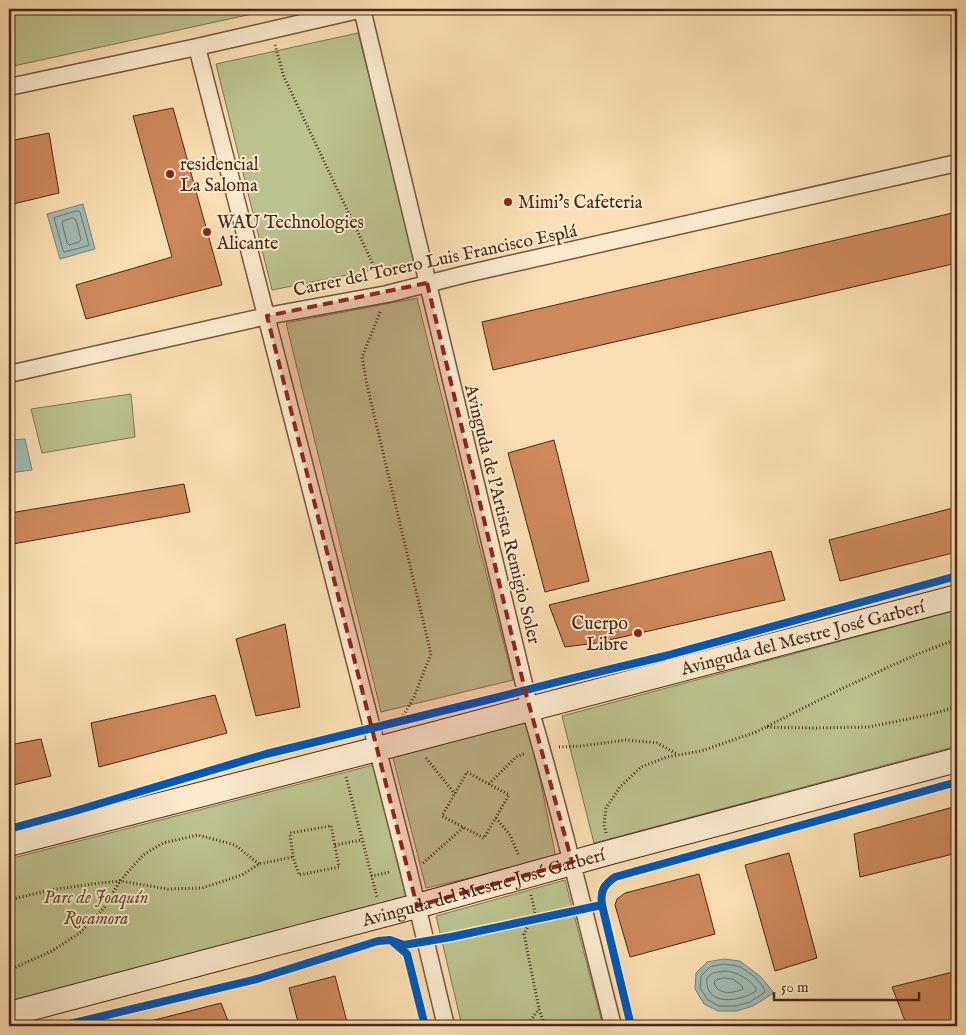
<svg xmlns="http://www.w3.org/2000/svg" width="966" height="1035" viewBox="0 0 966 1035" font-family="'IM FELL English',serif">
  <rect width="100%" height="100%" fill="#fbdeb3"/>
  <filter id="stains"><feTurbulence type="fractalNoise" baseFrequency=".004" numOctaves="4"/><feColorMatrix values="0 0 0 0 .2 0 0 0 0 .09 0 0 0 0 .02 0 0 0 .5 -.17"/></filter>
  <radialGradient id="worn" r=".72"><stop offset=".6" stop-color="#630" stop-opacity="0"/><stop offset="1" stop-color="#630" stop-opacity=".3"/></radialGradient>
  <path fill="#bcc28f" stroke="#827454" d="M9 9H275L9 67Z
    M358 33 417 261 272 290 216 64Z
    M417 298 513 680 381 712 286 323Z
    M131 394 135 437 42 453 31 409Z
    M957 610V746L594 843 562 716Z
    M525 720 534 749 556 858 426 888 392 754Z
    M373 765 406 897 9 1002V859Z
    M565 880 603 1026H462L436 916Z"/>
  <path fill="#a1bbb5" stroke="#7e8077" d="M83 204 95 249 60 259 47 214Z
    M25 439 32 470 9 473V440Z
    M724 959 740 961 761 977 774 993 753 1006 737 1011H718L704 1004 695 989 696 973 707 962Z"/>
  <g fill="none" stroke-linecap="round" stroke-linejoin="round">
    <path stroke="#757168" stroke-width="1" d="M77 211 80 212 89 245 87 246 64 252 63 250 54 218 56 217Z
      M73 218 76 220 81 240 79 242 69 245 67 243 62 223 63 221Z
      M724 964C729 965 735 965 740 967 749 972 763 982 765 992L750 1002 736 1006H719L708 1000 700 988 701 976 710 967Z
      M725 971C737 972 748 978 756 988V991C740 1002 704 1007 707 978L713 973Z
      M724 978 733 979 742 986 743 989C732 994 717 995 714 982L716 980Z"/>
  </g>
  <path fill="#cd885b" stroke="#49271a" d="M173 108 222 285 86 319 76 285 172 257 133 116Z
    M49 133 59 193 9 205V141Z
    M957 212V263L493 370 482 322Z
    M554 440 589 581 545 592 508 453Z
    M184 484 190 512 13 544 10 513Z
    M957 507V552L840 581 829 540Z
    M771 551 785 600 596 643 565 647 549 605Z
    M285 624 300 707 256 716 236 639Z
    M215 695 227 733 99 767 91 723Z
    M41 739 51 776 9 786V745Z
    M957 806V853L860 877 854 834Z
    M789 853 817 958 775 971 745 865Z
    M699 874 715 934 630 957 615 905 617 899 625 893Z
    M957 971V1026H907L892 987Z
    M335 976 348 1026H299L289 988Z
    M221 1003 230 1026H131Z"/>
  <g fill="none" stroke-linecap="round" stroke-linejoin="round">
    <g stroke="#765540" stroke-width="19">
      <path id="street" d="M362 9 530 709C561 813 586 920 613 1026
        M197 47 408 868 446 1026
        M9 87 197 47 363 9
        M9 374 267 316 387 294 466 274 957 163"/>
    </g>
    <g stroke="#49271a" stroke-width="26">
      <g id="secondary">
        <path id="s1" d="M9 844 377 749 957 597"/>
        <path id="s2" d="M9 1014 417 906 611 852 957 760"/>
      </g>
    </g>
    <path stroke="#49271a" stroke-width="3" stroke-dasharray="1 2.5" stroke-linecap="butt" d="M275 45 284 77 380 279
      M380 312 362 357 367 385 431 654 414 697 401 720
      M767 727 813 728 868 727 928 715 957 707
      M559 747 581 746 626 740 657 743 677 754
      M426 758 455 794
      M467 772 509 795 484 838 442 816Z
      M346 777 377 897
      M489 784 516 757 526 753
      M496 818 510 835 519 856
      M331 826 339 867 299 875 293 857 290 833Z
      M606 833 604 825 606 808 620 787 641 767 667 757 701 751 756 732 841 689 915 655 957 639
      M335 845 362 840
      M423 863 464 827
      M371 876 391 872
      M531 895 535 912 524 934 539 1009 545 1026
      M9 900 50 890 92 884 120 881 168 889 202 888 242 875 259 864 293 857
      M9 970 52 951 81 932 104 908 120 881 143 855 163 843 198 835 235 845 259 864
      M526 1026 539 1009"/>
    <use href="#street" stroke="#fceace" stroke-width="16"/>
    <use href="#secondary" stroke="#fceace" stroke-width="24"/>
    <g stroke="#fceace" stroke-width="11">
      <path id="cycleway" d="M9 829 75 811 266 754 491 699 561 681 665 656 957 576
        M602 905 631 1026
        M393 942 407 954 425 1026
        M61 1026 257 979 378 941 390 940 404 945 451 937 602 905C600 890 604 885 615 877L957 782"/>
    </g>
    <use href="#cycleway" stroke="#0057b8" stroke-width="8"/>
  </g>
  <path fill="#8f2418" fill-opacity="0.2" stroke="#8f2418" stroke-width="4" stroke-dasharray="10 6" stroke-linejoin="round" d="M427 283 525 690 572 862 417 906 267 316Z"/>
  <g fill="#8f2418" stroke="#fceace" stroke-width="2">
    <circle cx="170" cy="174" r="5"/>
    <circle cx="508" cy="202" r="5"/>
    <circle cx="207" cy="232" r="5"/>
    <circle cx="638" cy="633" r="5"/>
  </g>
  <g text-anchor="middle" stroke-width="4" stroke-linejoin="round" paint-order="stroke">
    <g font-size="18" fill="#49271a" stroke="#fceace" text-anchor="start">
      <text x="180" y="170">residencial<tspan x="180" dy="21">La Saloma</tspan></text>
      <text x="518" y="208">Mimi's Cafeteria</text>
      <text x="217" y="228">WAU Technologies<tspan x="217" dy="21">Alicante</tspan></text>
      <text x="628" y="629" text-anchor="end">Cuerpo<tspan x="628" dy="21">Libre</tspan></text>
    </g>
    <g font-size="18" fill="#49271a" stroke="#fceace">
      <text transform="translate(435 260) rotate(-12)" y="6">Carrer del Torero Luis Francisco Esplá</text>
      <text transform="translate(503 514) rotate(76)" y="6">Avinguda de l'Artista Remigio Soler</text>
      <text dy="6" stroke="none"><textPath href="#s1" startOffset="820">Avinguda del Mestre José Garberí</textPath></text>
      <text dy="6" stroke="none"><textPath href="#s2" startOffset="491">Avinguda del Mestre José Garberí</textPath></text>
    </g>
    <g font-size="18" font-style="italic" fill="#664e37" stroke="#fceace">
      <text x="96" y="903">Parc de Joaquín<tspan x="96" dy="21">Rocamora</tspan></text>
    </g>
  </g>
  <rect width="966" height="1035" fill="none" stroke="#fbdeb3" stroke-width="30"/>
  <rect x="10" y="10" width="946" height="1015" fill="none" stroke="#49271a" stroke-width="2.5"/>
  <rect x="15" y="15" width="936" height="1005" fill="none" stroke="#49271a"/>
  <path d="M774 992v8h145v-8" fill="none" stroke="#49271a" stroke-width="2.5"/>
  <text x="781" y="992" font-size="15" fill="#49271a" stroke="#fceace" stroke-width="4" paint-order="stroke">50 m</text>
  <rect width="100%" height="100%" filter="url(#stains)"/>
  <rect width="100%" height="100%" fill="url(#worn)"/>
</svg>
